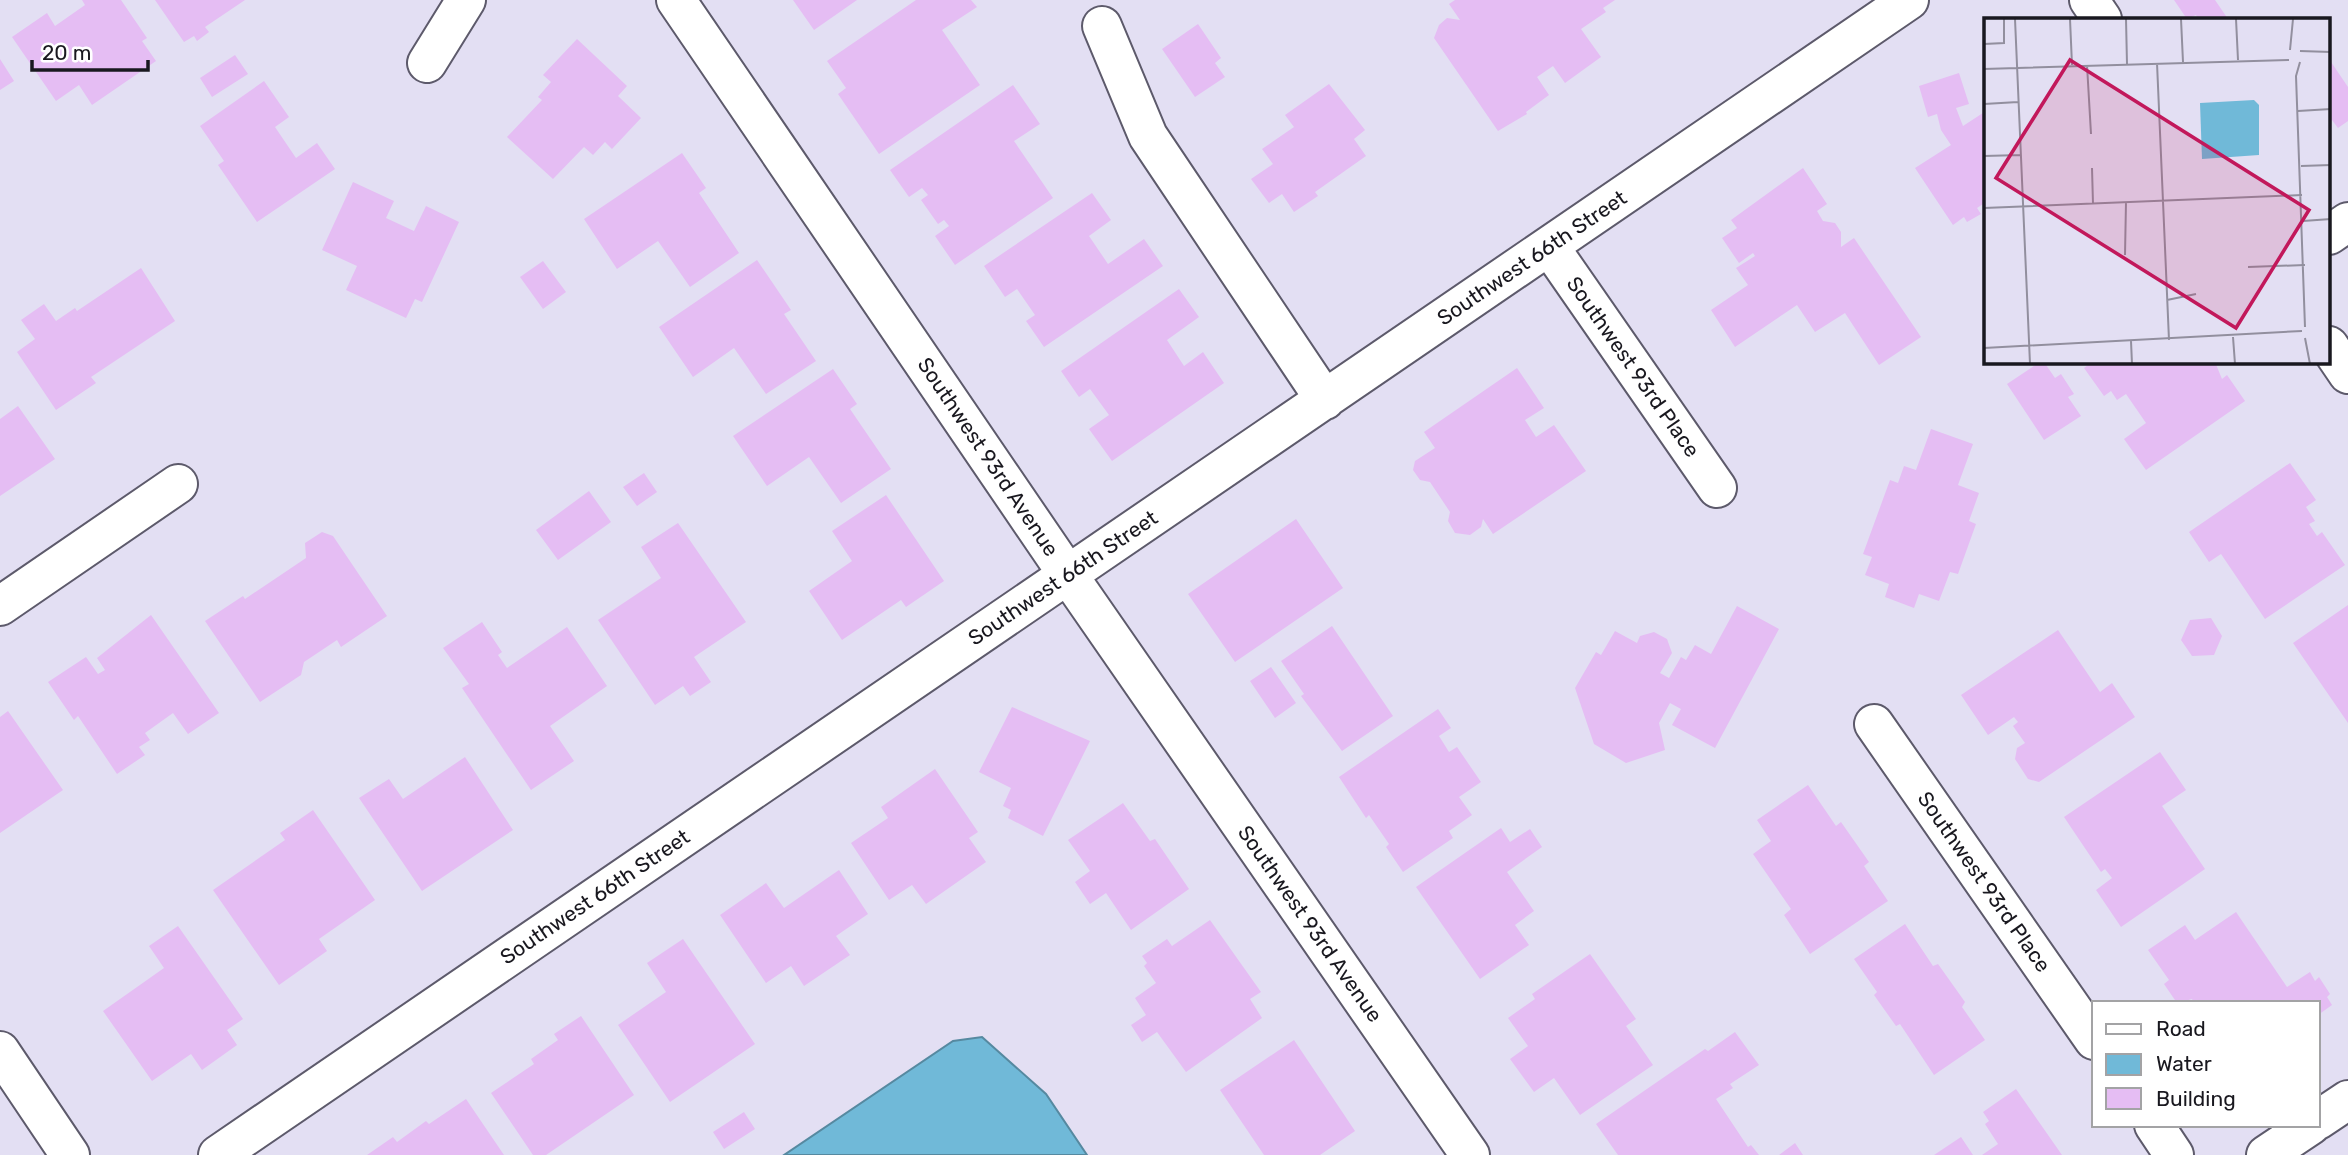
<svg xmlns="http://www.w3.org/2000/svg" width="2348" height="1155" viewBox="0 0 2348 1155" font-family="Rubik,sans-serif">
  <rect width="100%" height="100%" fill="#e3dff3"/>
  <path fill="#70b9d8" stroke="#5689a0" stroke-width="2" d="M982 1037 1046 1094 1087 1155H784L953 1041Z"/>
  <path fill="#e5bdf3" d="M82 0H121L147 38 142 41 156 61 92 105 79 85 56 101 12 37 47 13 55 26 85 5Z
    M155 0H245L205 27 209 32 197 41 194 36 184 42Z
    M793 0H857L814 30Z
    M916 0H971L977 7 942 30 980 85 879 154 838 94 846 88 827 61Z
    M1455 0H1615L1603 8 1606 12 1581 29 1601 57 1565 83 1553 66 1537 77 1549 95 1526 112 1527 114 1498 131 1434 38 1439 25 1447 18 1460 20 1449 4Z
    M2174 0H2215L2228 19H2198L2196 15 2187 19Z
    M1198 24 1221 58 1215 63 1225 77 1195 97 1162 49Z
    M577 39 627 86 618 96 641 118 612 149 605 142 593 155 584 147 553 179 507 137 542 100 538 97 551 82 543 75Z
    M235 55 248 74 212 97 200 78Z
    M0 59 14 81 0 90Z
    M2329 59 2348 87V121L2338 128 2332 120 2329 122Z
    M1959 73 1969 104 1956 108 1963 126 1986 111V202L1977 208 1981 214 1967 222 1964 217 1953 225 1915 168 1951 145 1941 130 1937 114 1928 117 1919 86Z
    M264 81 289 117 275 127 296 158 317 143 335 169 257 222 218 165 224 161 200 126Z
    M1329 84 1365 130 1354 139 1366 156 1315 192 1318 196 1294 212 1282 194 1269 203 1251 179 1273 164 1262 149 1294 127 1285 115Z
    M1013 85 1040 124 1014 141 1053 198 955 265 935 236 949 226 944 220 938 224 921 200 928 195 922 188 909 197 890 170Z
    M682 153 706 188 699 193 739 253 690 287 658 241 617 269 584 219Z
    M1803 168 1827 204 1817 211 1823 221 1835 223 1841 232V247L1854 238 1921 337 1879 365 1845 313 1815 332 1797 305 1735 347 1711 310 1748 285 1736 268 1755 256 1753 253 1739 263 1722 238 1737 228 1731 220Z
    M353 182 394 201 386 218 414 231 426 206 459 222 422 302 415 299 406 318 346 290 357 266 322 250Z
    M1092 193 1111 220 1089 236 1108 264 1144 239 1163 266 1044 347 1026 321 1035 315 1017 289 1005 297 984 266Z
    M757 260 791 310 784 314 816 361 766 394 734 348 693 377 659 327Z
    M543 261 566 292 543 309 520 277Z
    M141 268 175 321 91 377 96 383 56 410 17 352 35 339 21 320 44 304 56 321 75 308 77 311Z
    M1179 289 1199 317 1167 340 1184 366 1203 352 1224 383 1112 461 1089 429 1109 415 1090 389 1079 397 1061 371Z
    M2040 362H2044L2055 378 2061 374 2074 394 2068 397 2081 416 2044 440 2007 384Z
    M2092 362H2215L2222 379 2227 375 2245 401 2146 470 2124 439 2146 423 2126 394 2117 400 2111 391 2104 396 2084 368Z
    M1517 368 1544 408 1525 420 1536 437 1554 425 1586 471 1493 534 1483 519 1481 527 1470 535 1455 533 1448 521 1450 512 1430 482 1420 480 1413 470 1415 461 1435 448 1424 432Z
    M833 369 857 404 850 409 891 469 841 503 809 457 767 486 733 436Z
    M18 406 55 459 0 496V419Z
    M1931 429 1973 444 1958 485 1979 493 1969 521 1976 524 1958 574 1950 572 1939 601 1919 594 1914 608 1885 597 1889 584 1865 575 1872 557 1863 554 1890 480 1898 483 1904 466 1916 470Z
    M2290 463 2316 500 2306 507 2315 521 2309 524 2317 536 2322 532 2345 565 2265 619 2221 554 2209 562 2189 532Z
    M644 473 657 492 637 506 623 487Z
    M589 491 611 522 558 560 536 530Z
    M886 495 944 581 906 607 901 600 842 640 809 591 852 561 832 531Z
    M1296 519 1343 588 1235 662 1188 594Z
    M678 523 746 622 694 657 711 682 690 696 683 686 655 705 598 620 661 578 641 547Z
    M322 532 333 536 387 616 341 647 337 640 304 662 301 675 260 702 205 621 243 596 245 599 306 558 305 543Z
    M2348 605V723L2293 643Z
    M1737 606 1779 629 1715 748 1672 725 1681 709 1670 703 1659 723 1665 750 1626 763 1594 744 1575 688 1596 652 1601 655 1615 631 1637 643 1640 636 1654 632 1667 639 1672 653 1660 673 1669 678 1681 657 1686 660 1695 645 1711 654Z
    M151 615 219 713 188 734 173 713 145 733 150 740 139 747 145 755 117 774 78 716 74 720 48 682 86 657 98 674 105 670 97 658Z
    M2211 618 2222 636 2214 655 2192 656 2181 640 2190 620Z
    M482 622 502 652 498 655 507 668 567 627 607 686 550 726 574 761 531 790 462 688 469 684 443 648Z
    M1332 626 1393 716 1342 751 1301 696 1304 694 1281 661Z
    M2058 630 2100 692 2112 683 2135 717 2039 782 2028 779 2015 759 2017 748 2025 743 2013 726 2018 722 2014 717 1988 735 1961 695Z
    M1271 667 1296 703 1275 718 1250 681Z
    M1012 707 1090 741 1043 836 1008 818 1011 810 1003 806 1011 788 979 772Z
    M1438 709 1451 728 1439 736 1449 752 1457 747 1481 782 1459 797 1472 815 1449 831 1453 838 1403 872 1386 847 1389 844 1369 815 1366 818 1339 777Z
    M8 711 63 790 0 833V717Z
    M2160 752 2186 790 2162 806 2205 869 2121 927 2096 890 2112 878 2105 869 2101 872 2064 817Z
    M465 757 513 830 422 891 359 798 389 779 403 799Z
    M935 769 978 832 969 838 986 862 926 904 912 885 889 900 851 843 888 818 881 807Z
    M1808 785 1836 826 1841 822 1869 862 1864 866 1888 901 1810 954 1784 915 1791 909 1753 854 1771 841 1757 820Z
    M1123 803 1150 841 1155 839 1189 889 1131 930 1106 893 1090 904 1075 882 1090 871 1068 840Z
    M313 810 375 900 319 939 327 951 279 985 213 890 285 840 280 833Z
    M1501 828 1510 842 1530 829 1542 847 1507 872 1534 911 1515 925 1529 945 1480 979 1416 887Z
    M839 870 868 914 836 936 850 955 804 986 791 966 766 983 720 915 766 883 784 908Z
    M2236 912 2287 987 2310 972 2315 981 2319 977 2330 994 2327 997 2332 1005 2318 1015V1003H2194L2192 999 2177 1003 2164 984 2169 980 2148 950 2185 925 2195 940Z
    M1210 920 1261 992 1250 999 1262 1018 1186 1072 1157 1032 1142 1042 1131 1025 1146 1015 1135 998 1156 983 1144 966 1147 963 1142 956 1167 939 1172 946Z
    M1905 924 1933 966 1938 964 1965 1002 1962 1007 1985 1040 1934 1075 1900 1024 1896 1026 1874 995 1877 992 1854 959Z
    M178 926 243 1019 227 1030 237 1045 202 1070 191 1054 152 1081 103 1011 164 968 149 946Z
    M683 939 755 1044 670 1102 618 1025 666 992 647 963Z
    M1590 954 1636 1019 1626 1026 1653 1065 1580 1115 1554 1078 1534 1092 1510 1059 1528 1046 1508 1018 1535 999 1532 994Z
    M581 1016 634 1095 546 1155H533L491 1093 534 1064 531 1059 558 1040 554 1034Z
    M1735 1032 1759 1065 1730 1084 1733 1088 1716 1099 1748 1147 1751 1145 1759 1155H1618L1596 1124 1705 1049 1708 1051Z
    M1294 1040 1355 1131 1320 1155H1264L1220 1090Z
    M2016 1089 2062 1155H1982L1998 1144 1985 1124 1989 1121 1983 1112Z
    M466 1099 504 1155H367L393 1137 397 1142 426 1121 429 1124Z
    M744 1112 755 1129 724 1149 713 1132Z
    M1961 1137 1973 1155H1934Z
    M1795 1143 1803 1155H1779Z"/>
  <g fill="none" stroke-linecap="round" stroke-linejoin="round">
    <g stroke="#5d5a6b" stroke-width="42">
      <path id="minor" d="M676 0 1068 575 1470 1155
        M2089 0 2102 19
        M1102 26 1148 136 1325 400
        M427 63 466 0
        M2329 235 2348 222
        M1549 246 1717 488
        M2329 346 2348 374
        M0 606 178 484
        M1874 724 2094 1040
        M0 1051 70 1155
        M2318 1120 2348 1100
        M2154 1125 2174 1155
        M218 1155 1909 0
        M2266 1155 2311 1125"/>
    </g>
    <use href="#minor" stroke="#fff" stroke-width="38"/>
  </g>
  <g text-anchor="middle" stroke-width="5" stroke-linejoin="round" paint-order="stroke">
    <g font-size="21" fill="#19181f" stroke="#fff">
      <text transform="translate(1532 258) rotate(-34)" y="7">Southwest 66th Street</text>
      <text transform="translate(1633 367) rotate(55)" y="7">Southwest 93rd Place</text>
      <text transform="translate(988 457) rotate(56)" y="7">Southwest 93rd Avenue</text>
      <text transform="translate(1063 578) rotate(-34)" y="7">Southwest 66th Street</text>
      <text transform="translate(1984 882) rotate(55)" y="7">Southwest 93rd Place</text>
      <text transform="translate(595 897) rotate(-34)" y="7">Southwest 66th Street</text>
      <text transform="translate(1310 924) rotate(55)" y="7">Southwest 93rd Avenue</text>
    </g>
  </g>
  <g transform="translate(1984 18)">
    <rect width="346" height="346" fill="#e3dff3"/>
    <path d="M270 82 275 87V137L218 141 216 85Z" fill="#70b9d8"/>
    <path fill="none" stroke="#928f9e" stroke-width="2" d="M31 1 46 346M86 1 88 47M142 1 143 46M197 1 199 44M252 1 254 42M0 26 20 25V1M306 32 309 1M316 33 347 34M316 44 312 58 321 309M173 45 185 322M103 47 107 116M0 51 305 42M0 86 34 84M314 93 347 91M0 138 37 137M317 148 347 147M108 150 109 186M0 190 318 177M319 203 347 201M141 237 142 184M264 249 321 247M183 282 212 276M249 319 251 346M321 320 326 346M147 323 148 346M0 330 318 313"/>
    <path fill="#c2185b" fill-opacity="0.15" stroke="#c2185b" stroke-width="3.5" d="M86 42 325 192 252 310 12 160Z"/>
    <rect width="346" height="346" fill="none" stroke="#19181f" stroke-width="3.5"/>
  </g>
  <rect x="2092" y="1001" width="228" height="126" fill="#ffffff" stroke="#a3a3a5" stroke-width="2"/>
  <rect x="2106" y="1024" width="35" height="10" fill="#ffffff" stroke="#a3a3a5" stroke-width="2"/>
  <text x="2156" y="1036" font-size="21" fill="#19181f">Road</text>
  <rect x="2106" y="1054" width="35" height="21" fill="#70b9d8" stroke="#a3a3a5" stroke-width="2"/>
  <text x="2156" y="1071" font-size="21" fill="#19181f">Water</text>
  <rect x="2106" y="1088" width="35" height="21" fill="#e5bdf3" stroke="#a3a3a5" stroke-width="2"/>
  <text x="2156" y="1106" font-size="21" fill="#19181f">Building</text>
  <path d="M32 60v10h116v-10" fill="none" stroke="#19181f" stroke-width="3.5"/>
  <text x="42" y="60" font-size="21" fill="#19181f" stroke="#ffffff" stroke-width="5" paint-order="stroke">20 m</text>
</svg>
